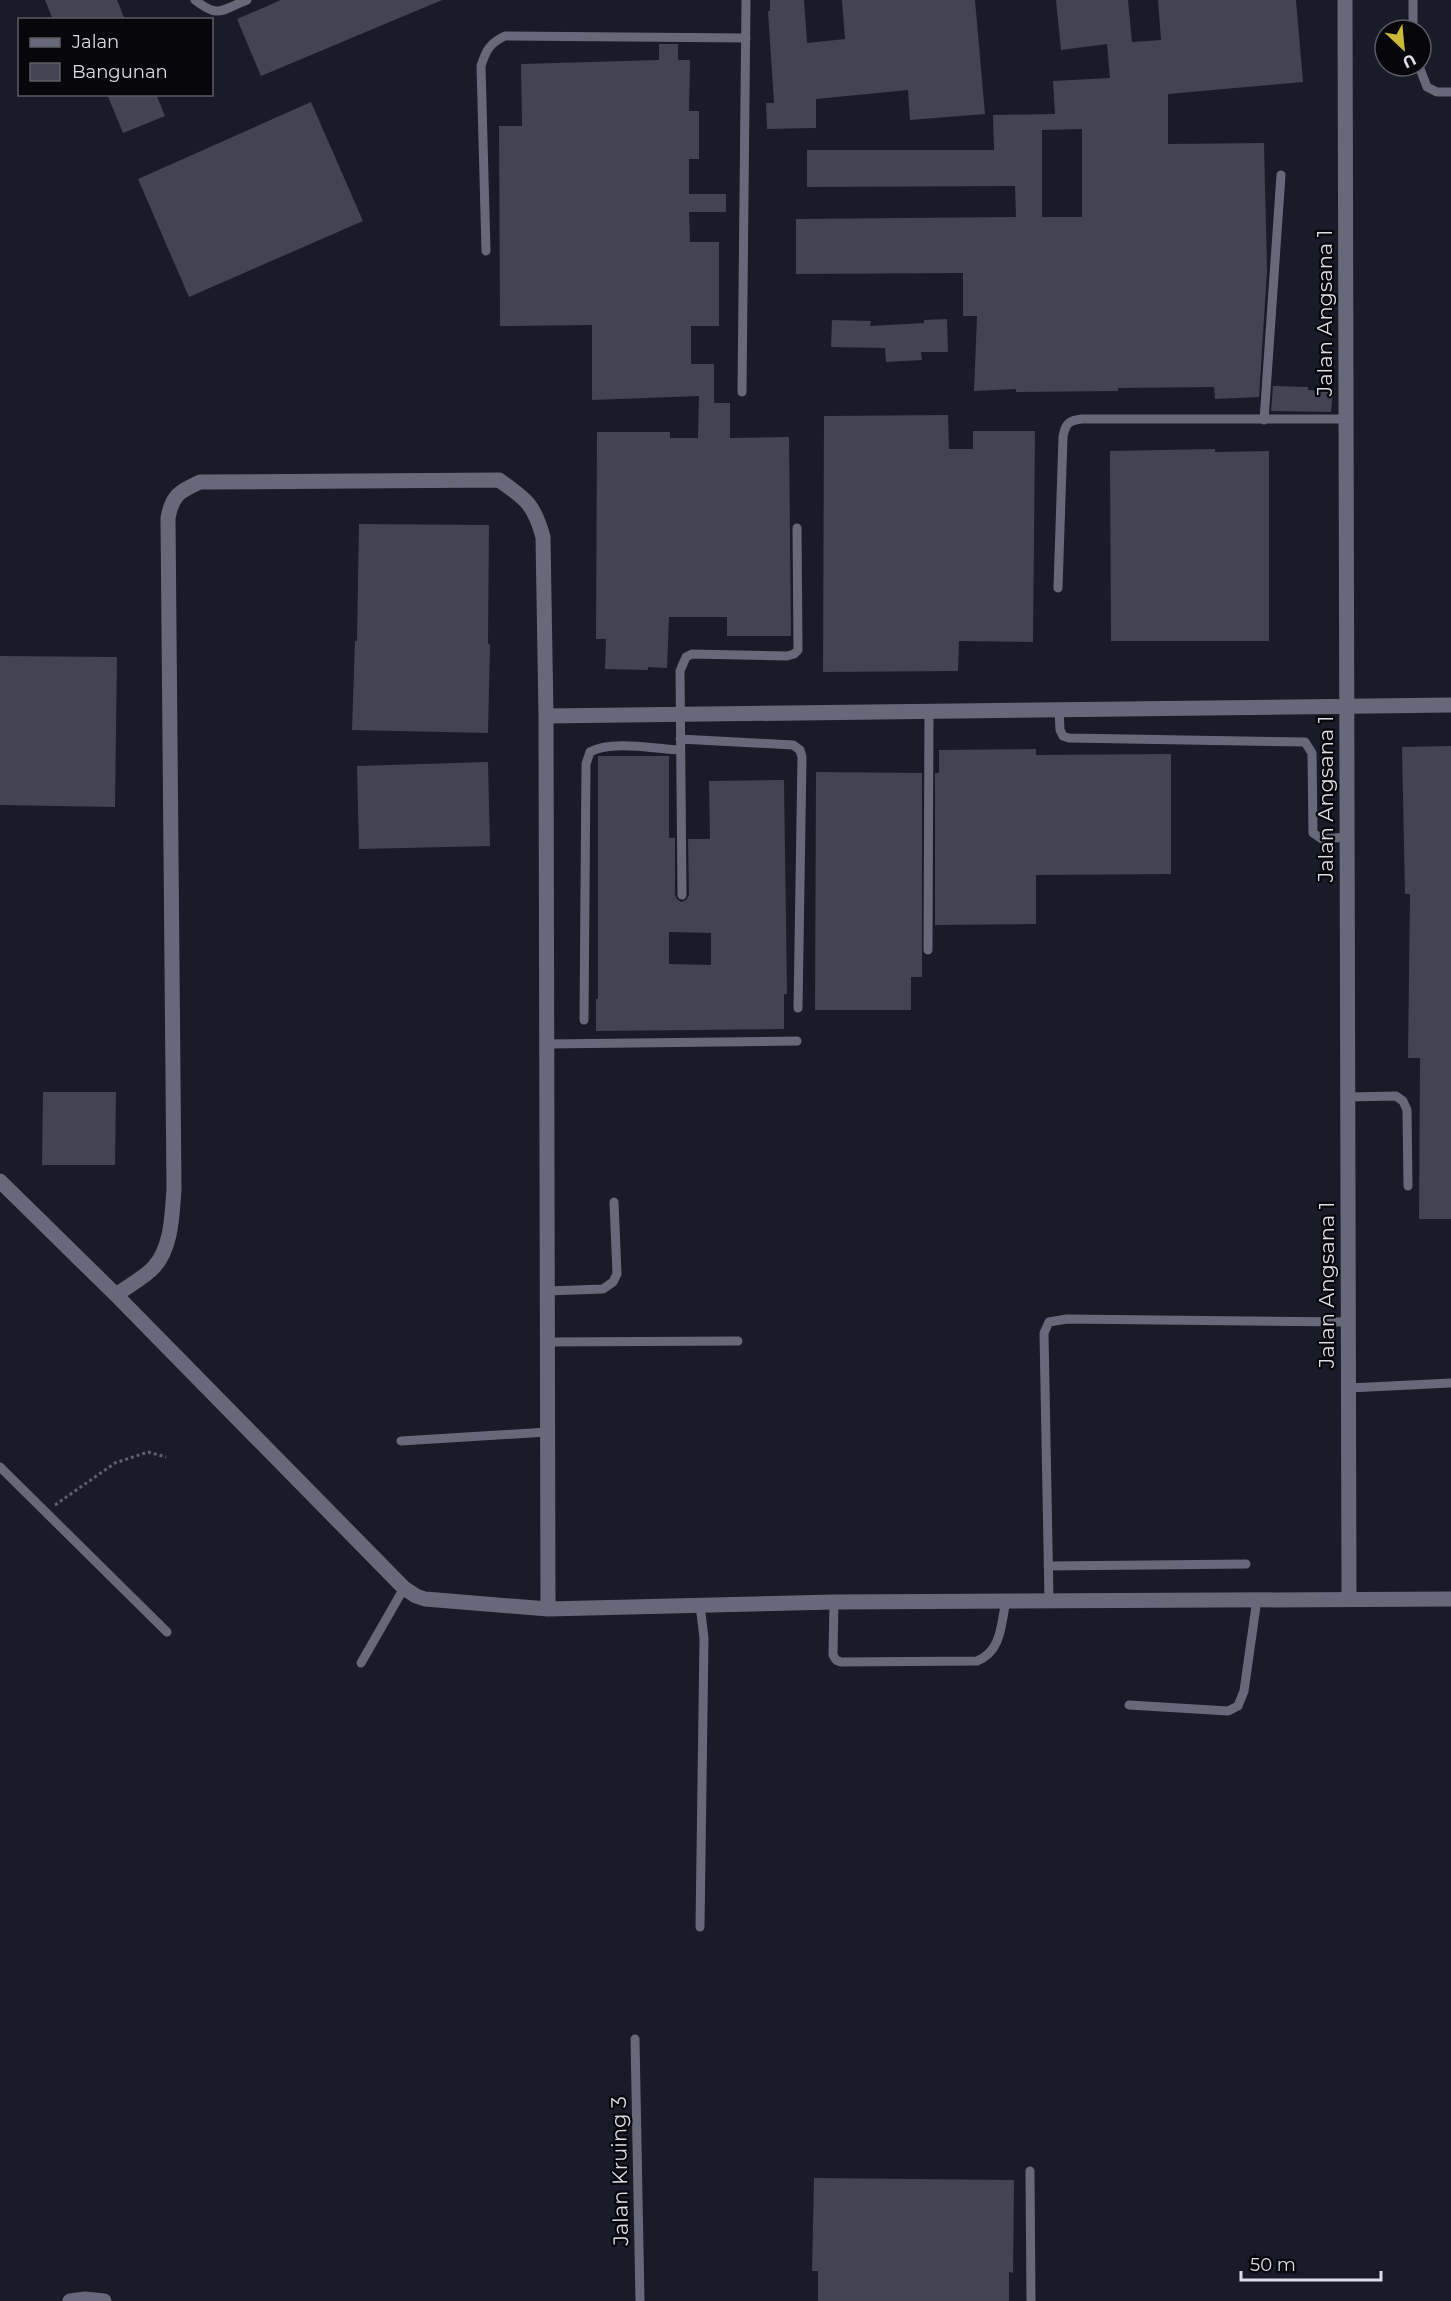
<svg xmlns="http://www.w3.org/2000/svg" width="1451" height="2301" viewBox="0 0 1451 2301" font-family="Montserrat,sans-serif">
  <rect width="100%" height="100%" fill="#191b28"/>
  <path fill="#424453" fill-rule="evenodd" d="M45 0H117L125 20H53Z
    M281 0H442L261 76 237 19Z
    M770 0H804L807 43 845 39 842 0H975L985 114 910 120 908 90 816 99V128L767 129 766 103H774L768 11H770Z
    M1056 0H1128L1132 42 1161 40 1158 0H1296L1303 82 1168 94V144L1264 143 1267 271 1259 397 1215 399 1214 387 1118 388V391L1016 392V389L974 391 977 316H963V273L796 274V219L1016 217 1015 186 807 187V150H994L993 115 1055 114 1053 81 1110 78 1107 44 1061 50ZM1082 129V217H1042V130Z
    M659 44H678V60H690L689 111H699V159H689V194H726V212H689L690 242H719V326H691V364H714V403H730V438L789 437 791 636H727V617H669L667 668 648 667V670L605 669 606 639H596L597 432H670V438H698L699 396 592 400V325L500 326 499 126H522L521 64 659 60Z
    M107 94H156L165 116 123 133Z
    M311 102 363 221 189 297 138 179Z
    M947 319 948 352H921L922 360 886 362 885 348 831 347 832 320 871 321 870 326 924 323V320Z
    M1273 386 1308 387V390L1333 392 1331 412 1271 411Z
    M948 415 949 449H973V431H1035L1033 642 959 641 958 671 823 672 824 416Z
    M1215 449V452L1269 451V641H1111L1110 451Z
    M359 524 489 525 488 644H490L488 733 352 730 355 641H357Z
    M0 656 117 657 115 807 0 805Z
    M1451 746V1219H1419L1420 1058H1408L1410 894H1405L1402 747Z
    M1036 749V755L1171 754V874L1036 875V924L935 925V773H939V750Z
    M598 756H669V838H675V895L677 899 681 902 686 900 689 895 688 839H710L709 781 784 780 787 994H784V1029L596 1031V999H598ZM669 932 711 933V965L669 964Z
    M488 762 490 846 359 849 357 766Z
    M816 772 922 773V977H911V1010H815Z
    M43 1092H116L115 1165H42Z
    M814 2178 1014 2180 1013 2273 1009 2272V2301H818V2271H812Z"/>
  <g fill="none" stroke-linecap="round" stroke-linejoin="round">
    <path stroke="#60616d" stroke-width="3" stroke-dasharray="3 3" stroke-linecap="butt" d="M55 1505 115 1463 148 1452 166 1457"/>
    <path stroke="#67697a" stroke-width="9" d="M195 0C219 19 221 10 247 0
      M1413 0V30
      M1419 66 1427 87 1437 92H1451
      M486 251 481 66C486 50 490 43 505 36L746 38
      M742 392 746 0
      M1264 420 1281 175
      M1058 588 1063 437C1065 424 1069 420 1082 419H1346
      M1059 709 1060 730 1063 736 1069 738 1305 742 1312 753 1313 833 1322 839 1347 837
      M680 739 793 745 800 750 802 757 798 1008
      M682 895 680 671 686 657 692 654 787 656 794 654 798 650 797 528
      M928 950 929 711
      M584 1020 586 764 590 752C611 740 656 749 680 750
      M547 1044 797 1041
      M1348 1097 1396 1096 1403 1101 1407 1110 1408 1186
      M547 1291 603 1289 613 1282 617 1274 614 1202
      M547 1342 738 1341
      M1349 1388 1451 1383
      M401 1441 547 1432
      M0 1467 167 1632
      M1048 1566 1246 1564
      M1049 1600 1044 1333 1049 1322 1067 1319 1348 1322
      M834 1602 833 1655 836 1660 841 1662 977 1661C1002 1651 1001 1624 1006 1600
      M700 1605 704 1638 700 1927
      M361 1663 404 1588
      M1129 1705 1228 1711 1238 1706 1244 1691 1257 1599
      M635 2039 640 2301
      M1030 2171 1031 2301"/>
    <path stroke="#67697a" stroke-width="15" d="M1345 0 1349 1598
      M546 716 1451 705
      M0 1181 116 1295 404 1588 416 1596 425 1599 548 1609 834 1602 1451 1599
      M116 1295C128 1286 144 1278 154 1267 172 1247 172 1214 174 1189L168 518C172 495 180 491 200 482L499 480C526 499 534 504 543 537L546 716 548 1609
      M70 2301 85 2299 104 2301"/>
  </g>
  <g text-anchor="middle" stroke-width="4.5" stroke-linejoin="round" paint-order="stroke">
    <g font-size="21" fill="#dcdde7" stroke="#06060b">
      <text transform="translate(1325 313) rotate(-90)" y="7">Jalan Angsana 1</text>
      <text transform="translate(1326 799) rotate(-90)" y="7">Jalan Angsana 1</text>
      <text transform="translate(1327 1285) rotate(-90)" y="7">Jalan Angsana 1</text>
      <text transform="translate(620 2171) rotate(-91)" y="7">Jalan Kruing 3</text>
    </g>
  </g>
  <rect x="18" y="18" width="195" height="78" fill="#06060b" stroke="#5c5c63" stroke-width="1.5"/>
  <rect x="30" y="38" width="30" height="9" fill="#67697a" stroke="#5c5c63" stroke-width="1.5"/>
  <text x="72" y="48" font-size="18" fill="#dcdde7">Jalan</text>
  <rect x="30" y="63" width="30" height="18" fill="#424453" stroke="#5c5c63" stroke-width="1.5"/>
  <text x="72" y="78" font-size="18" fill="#dcdde7">Bangunan</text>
  <g transform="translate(1403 48) rotate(154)"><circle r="28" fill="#06060b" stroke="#5c5c63" stroke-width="1.5"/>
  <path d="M0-4.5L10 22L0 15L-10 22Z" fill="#cdb938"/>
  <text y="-9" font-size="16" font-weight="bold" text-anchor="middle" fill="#dcdde7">U</text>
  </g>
  <path d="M1241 2271v9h140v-9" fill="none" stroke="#dcdde7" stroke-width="3"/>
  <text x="1250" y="2271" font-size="18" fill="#dcdde7" stroke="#06060b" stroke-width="4.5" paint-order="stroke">50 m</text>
</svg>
